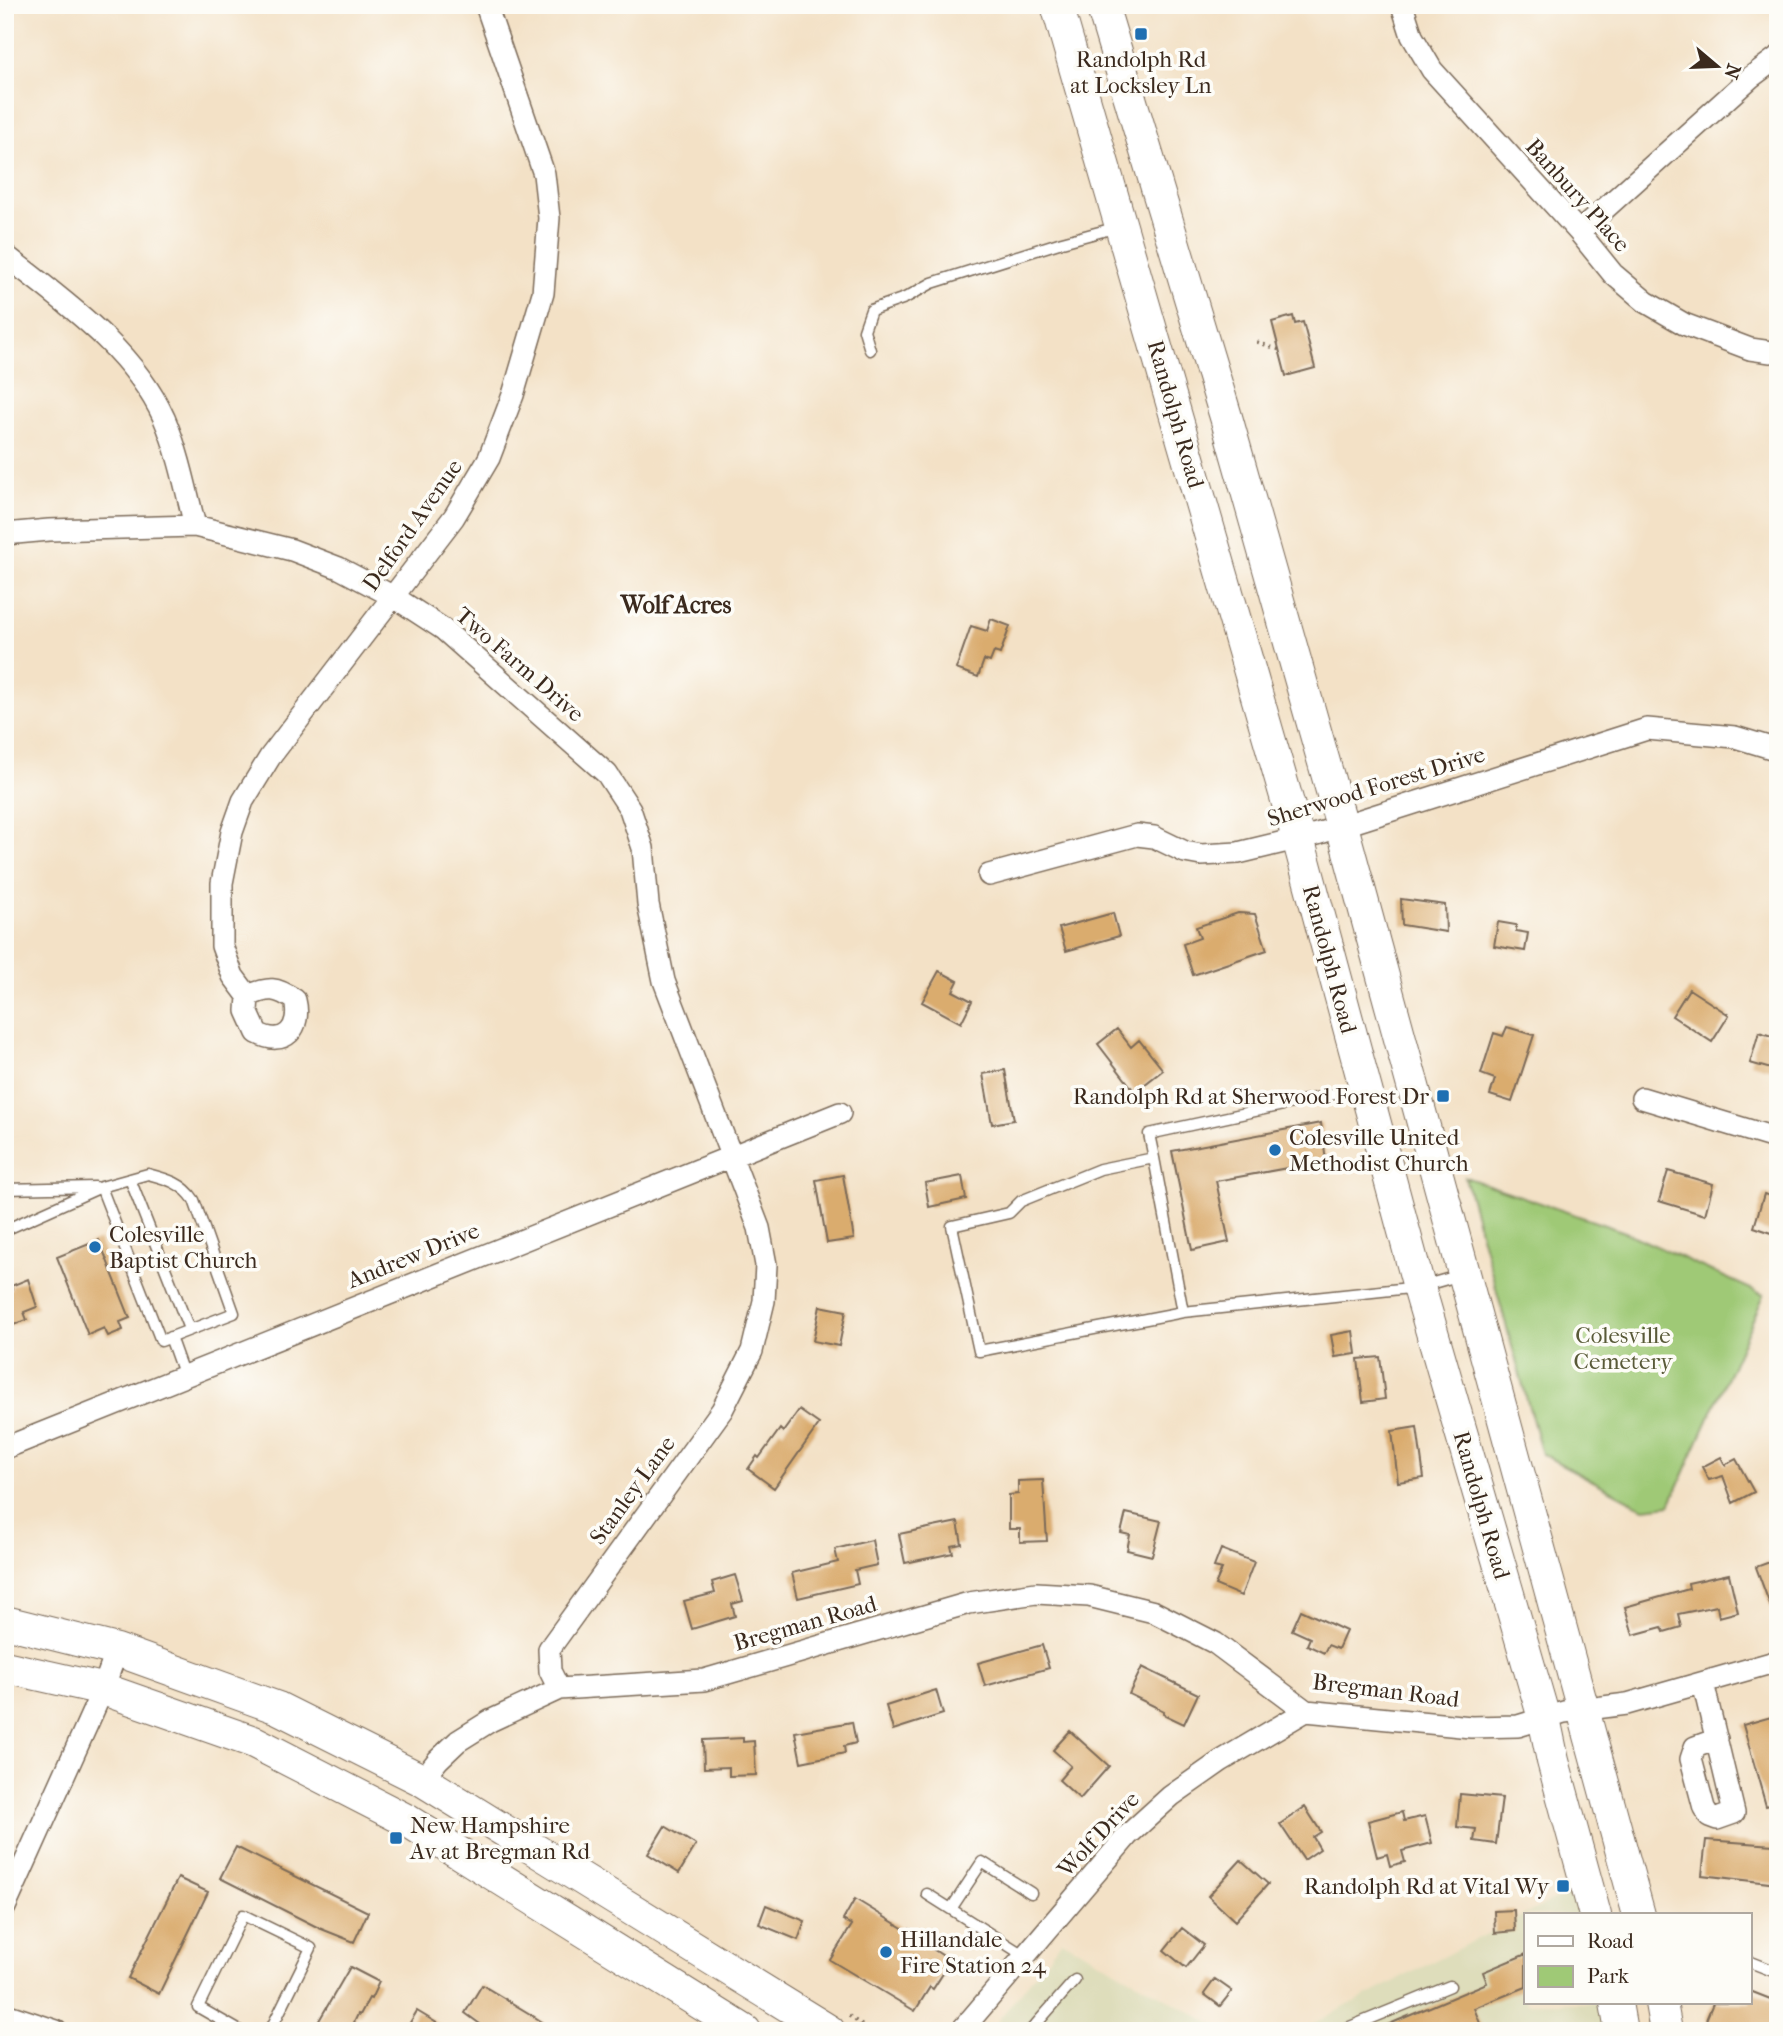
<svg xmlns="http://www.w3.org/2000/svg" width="1783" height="2036" viewBox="0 0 1783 2036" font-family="'IM FELL French Canon',serif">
  <rect width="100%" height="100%" fill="#fdfcf7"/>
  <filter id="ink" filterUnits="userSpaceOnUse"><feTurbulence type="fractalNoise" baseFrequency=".0143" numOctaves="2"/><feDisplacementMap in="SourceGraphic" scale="14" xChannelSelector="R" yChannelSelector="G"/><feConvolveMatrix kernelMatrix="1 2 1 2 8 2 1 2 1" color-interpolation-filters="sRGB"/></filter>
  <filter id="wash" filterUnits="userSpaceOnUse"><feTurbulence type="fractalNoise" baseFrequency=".00686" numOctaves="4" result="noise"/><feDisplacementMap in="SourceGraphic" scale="28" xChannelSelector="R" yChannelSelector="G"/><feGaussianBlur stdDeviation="1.57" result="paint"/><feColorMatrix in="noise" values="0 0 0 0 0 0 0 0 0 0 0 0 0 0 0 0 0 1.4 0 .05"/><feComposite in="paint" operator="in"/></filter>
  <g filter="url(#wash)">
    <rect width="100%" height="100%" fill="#f3e1c6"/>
    <path fill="#deddbb" d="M1573 1890 1579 1915H1526V2003H1601L1606 2031H1298Z
      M1062 1940 1225 2031H990Z"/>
    <path fill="#9fc976" stroke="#6d7a4a" stroke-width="2" d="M1465 1177 1625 1232 1764 1295 1670 1505 1644 1508 1542 1454Z"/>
    <g id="blocks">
      <path fill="#daac6e" d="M1293 316 1295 324 1303 322 1315 368 1286 376 1272 322Z
        M991 619 1010 626 1000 654 994 652 990 662 984 660 978 677 956 669 971 626 987 631Z
        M1401 899 1445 905 1446 932 1402 925Z
        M1113 913 1119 936 1066 951 1059 928Z
        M1238 913 1255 914 1267 950 1193 975 1183 944 1200 938 1196 927Z
        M1498 922 1516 925V931L1528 933 1525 951 1494 946Z
        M939 971 958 981 953 991 972 1001 961 1023 922 1002Z
        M1689 989 1729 1015 1712 1042 1672 1016Z
        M1507 1027 1534 1035 1512 1102 1490 1095 1495 1079 1481 1074 1494 1033 1503 1036Z
        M1117 1029 1131 1047 1139 1040 1163 1070 1135 1092 1098 1044Z
        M1759 1032 1778 1038V1071L1750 1063Z
        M1005 1070 1014 1120 992 1124 983 1074Z
        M1321 1123 1326 1161 1216 1181 1229 1242 1192 1250 1172 1151Z
        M1668 1171 1713 1184 1705 1215 1659 1201Z
        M843 1175 854 1239 827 1243 816 1180Z
        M962 1176 966 1199 929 1207 925 1183Z
        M1764 1194 1778 1198V1235L1754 1227Z
        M99 1240 130 1318 120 1322 123 1330 108 1336 104 1328 88 1335 57 1257Z
        M28 1279 37 1307 24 1312 27 1320 5 1328V1291L12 1289 11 1286Z
        M820 1306 846 1311 839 1346 813 1341Z
        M1353 1331 1356 1354 1335 1357 1331 1335Z
        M1380 1357 1385 1399 1363 1402 1358 1359Z
        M799 1410 819 1424 774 1488 748 1469 757 1456 759 1458 780 1429 783 1432Z
        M1417 1427 1424 1478 1398 1482 1392 1431Z
        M1721 1457 1725 1465 1736 1459 1754 1492 1733 1503 1723 1476 1709 1480 1702 1467Z
        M1043 1480 1047 1541 1020 1542V1529H1009V1495L1018 1494V1481Z
        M1126 1513 1161 1521 1152 1556 1127 1550 1130 1535 1121 1533Z
        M958 1522 962 1544 951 1546 953 1553 905 1563 899 1534Z
        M872 1540 877 1565 855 1570 858 1584 798 1598 792 1573 838 1562 835 1549Z
        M1221 1549 1254 1562 1241 1596 1215 1585 1222 1569 1214 1567Z
        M1778 1559V1621H1776L1756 1567Z
        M1729 1574 1738 1612 1719 1617 1717 1606 1678 1614 1681 1627 1664 1632 1662 1627 1633 1635 1625 1607 1689 1589 1688 1583Z
        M735 1575 743 1601 732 1604 735 1616 692 1629 684 1601 715 1593 712 1582Z
        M1301 1610 1346 1631 1338 1649 1328 1645 1324 1653 1307 1645 1310 1638 1292 1630Z
        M1042 1645 1049 1668 985 1686 978 1663Z
        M1142 1667 1198 1694 1184 1724 1163 1714 1164 1711 1129 1694Z
        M936 1690 943 1714 893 1730 886 1706Z
        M1778 1715V1803L1766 1806 1743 1725Z
        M852 1722 856 1743 844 1746 845 1753 801 1762 795 1732Z
        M1070 1731 1109 1766 1080 1799 1059 1780 1071 1766 1053 1750Z
        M743 1738V1742L754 1741 756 1775 729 1776V1767L704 1768 703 1740Z
        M1460 1794 1502 1798 1496 1844 1474 1841 1476 1829 1457 1827Z
        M1305 1807 1321 1832 1313 1837 1320 1849 1304 1860 1280 1824Z
        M1402 1812 1404 1821 1425 1816 1432 1843 1402 1851 1405 1862 1390 1866 1387 1854 1377 1857 1368 1821Z
        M665 1826 696 1845 679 1873 648 1854Z
        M1706 1840 1774 1845 1778 1848V1884L1702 1875Z
        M236 1847 368 1912 354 1942 319 1928 220 1878Z
        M1241 1860 1268 1884 1235 1921 1208 1896Z
        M178 1878 208 1892 159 1994 128 1978Z
        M855 1899 909 1932 910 1929 927 1940 925 1944 951 1961 933 1989 930 1987 915 2011 830 1960 852 1925 843 1920Z
        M766 1905 805 1921 798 1940 759 1924Z
        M1514 1910 1515 1931 1495 1933 1494 1911Z
        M1182 1928 1204 1945 1186 1968 1164 1950Z
        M1526 1954V1987L1474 2008 1483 2031H1373L1487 1983 1483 1972Z
        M350 1967 379 1982 371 1999 369 1998 360 2015 358 2014 350 2031H313Z
        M1215 1979 1232 1991 1220 2006 1204 1994Z
        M482 1985 530 2014 556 2031H491L480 2024 465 2013Z
        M1750 1991 1778 2002V2031H1736L1706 2020 1713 2003H1750Z
        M417 2011 450 2031H405Z"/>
    </g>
  </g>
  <g filter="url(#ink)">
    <use href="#blocks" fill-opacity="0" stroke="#7b6a59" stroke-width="2"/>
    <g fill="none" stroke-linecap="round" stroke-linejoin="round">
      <g stroke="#7b6a59" stroke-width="13">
        <path id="lane" d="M870 350 864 330 871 310 905 298 932 283 1062 242 1118 227
          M1154 1158 1100 1169 1021 1201 1009 1213 952 1226 979 1351 1183 1312 1154 1158 1149 1134 1362 1088
          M148 1174C167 1179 183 1183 194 1200L234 1313 161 1341 101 1187Z
          M130 1179 189 1329
          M5 1189 95 1187
          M5 1230 101 1187
          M1183 1312 1419 1287 1461 1275
          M170 1337 184 1376
          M927 1894 1025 1956
          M951 1909 982 1862 1031 1893
          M1750 1962 1778 1973
          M240 2031 198 2007 243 1915 311 1948 270 2031
          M1030 2031 1075 1980
          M1340 2031 1450 1986"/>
      </g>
      <g stroke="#7b6a59" stroke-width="24">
        <path id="street" d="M1402 5 1412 36 1432 70 1579 232 1613 274 1646 302 1684 324 1750 349 1771 352
          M1579 232 1751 77 1778 57
          M5 255C64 302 132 348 164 418 179 453 186 490 195 526
          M5 534 49 530 195 526 292 550 339 568 394 597 443 629 607 774 630 809 643 848 648 904 664 981 759 1228 766 1265 764 1301 752 1351 722 1410 549 1649 550 1671 559 1689
          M989 875 1137 835 1154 837 1185 852 1201 855 1238 853 1317 834 1647 729 1735 737 1778 750
          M248 996C269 987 276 987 295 1000 302 1028 285 1048 257 1033L247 1011 248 996 233 976 222 946V883L232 832 243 801 270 757 454 517 489 458 513 395 543 293 549 218 544 174 486 5
          M1642 1098 1778 1139
          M5 1448 840 1113
          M1703 1683 1734 1813 1717 1819 1709 1816 1704 1808 1691 1759 1695 1747 1717 1739
          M422 1780 438 1760 458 1741 490 1721 559 1689 704 1680 969 1603 1036 1593 1089 1596 1154 1612 1215 1643 1306 1711 1471 1727 1518 1726 1564 1712 1627 1704 1778 1661
          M5 1907 103 1689 117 1650
          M5 2014 56 2031
          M961 2031 1128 1835 1171 1796 1221 1761 1306 1711"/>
      </g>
      <g stroke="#7b6a59" stroke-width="34">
        <path id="primary" d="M1057 5 1298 838 1419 1287 1544 1718 1553 1761 1595 1915
          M1102 5 1226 417 1342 826 1639 1915
          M5 1622 117 1650 278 1708 422 1780 829 2031
          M5 1667 103 1689 254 1742 408 1821 745 2031
          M1616 2003 1621 2031
          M1661 2003 1666 2031"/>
      </g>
      <path stroke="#7b6a59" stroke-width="3.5" stroke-dasharray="2 5" stroke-linecap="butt" d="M1257 342 1280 350
        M849 2016 870 2031
        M1587 2031 1596 2027"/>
      <use href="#lane" stroke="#fff" stroke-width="10"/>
      <use href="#street" stroke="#fff" stroke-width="21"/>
      <use href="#primary" stroke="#fff" stroke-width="32"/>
    </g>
  </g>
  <g fill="#1f6fb2" stroke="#fdfcf7" stroke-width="2.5">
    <rect x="1134" y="27" width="14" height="14" rx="3.5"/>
    <rect x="1436" y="1089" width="14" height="14" rx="3.5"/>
    <circle cx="1275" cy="1150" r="7"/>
    <circle cx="95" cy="1247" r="7"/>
    <rect x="389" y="1831" width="14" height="14" rx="3.5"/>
    <rect x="1556" y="1879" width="14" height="14" rx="3.5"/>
    <circle cx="886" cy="1952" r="7"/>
  </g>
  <g text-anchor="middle" stroke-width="7" stroke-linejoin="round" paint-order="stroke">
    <g font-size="23" fill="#3b2a1e" stroke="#fdfcf7" text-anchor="start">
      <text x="1141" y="67" text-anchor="middle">Randolph Rd<tspan x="1141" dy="26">at Locksley Ln</tspan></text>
      <text x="1429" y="1104" text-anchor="end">Randolph Rd at Sherwood Forest Dr</text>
      <text x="1289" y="1145">Colesville United<tspan x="1289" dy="26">Methodist Church</tspan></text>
      <text x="109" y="1242">Colesville<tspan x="109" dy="26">Baptist Church</tspan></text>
      <text x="410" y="1833">New Hampshire<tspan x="410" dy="26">Av at Bregman Rd</tspan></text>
      <text x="1549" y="1894" text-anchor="end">Randolph Rd at Vital Wy</text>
      <text x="900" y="1947">Hillandale<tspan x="900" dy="26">Fire Station 24</tspan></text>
    </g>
    <g font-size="23" fill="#3b2a1e" stroke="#fdfcf7">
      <text transform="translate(1578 195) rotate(48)" y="8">Banbury Place</text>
      <text transform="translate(1176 414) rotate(74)" y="8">Randolph Road</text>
      <text transform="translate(412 525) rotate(-55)" y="8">Delford Avenue</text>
      <text transform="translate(520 664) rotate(41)" y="8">Two Farm Drive</text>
      <text transform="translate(1376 786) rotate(-17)" y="8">Sherwood Forest Drive</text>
      <text transform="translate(1330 959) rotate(75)" y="8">Randolph Road</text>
      <text transform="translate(413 1255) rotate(-22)" y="8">Andrew Drive</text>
      <text transform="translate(632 1490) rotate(-54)" y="8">Stanley Lane</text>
      <text transform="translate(1482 1505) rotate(74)" y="8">Randolph Road</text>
      <text transform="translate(805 1623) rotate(-16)" y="8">Bregman Road</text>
      <text transform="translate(1386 1690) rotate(7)" y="8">Bregman Road</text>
      <text transform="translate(1098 1834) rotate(-47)" y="8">Wolf Drive</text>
    </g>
    <g font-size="23" fill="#595a38" stroke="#fdfcf7">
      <text x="1623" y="1343">Colesville<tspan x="1623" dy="26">Cemetery</tspan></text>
    </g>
    <g font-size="24" font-weight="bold" fill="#3b2a1e" stroke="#fdfcf7">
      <text x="676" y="613">Wolf Acres</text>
    </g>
  </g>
  <rect width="1783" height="2036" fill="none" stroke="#fdfcf7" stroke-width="28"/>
  <rect x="1524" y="1913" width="228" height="91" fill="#fdfcf7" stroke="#afa8a0" stroke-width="2"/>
  <rect x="1538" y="1936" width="35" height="10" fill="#ffffff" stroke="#afa8a0" stroke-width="2"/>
  <text x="1587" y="1948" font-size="21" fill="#3b2a1e">Road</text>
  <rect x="1538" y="1966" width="35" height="21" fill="#9fc976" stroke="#afa8a0" stroke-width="2"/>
  <text x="1587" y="1983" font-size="21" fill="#3b2a1e">Park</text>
  <g transform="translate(1717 66) rotate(109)" stroke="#fdfcf7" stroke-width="5" paint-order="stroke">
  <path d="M0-5L12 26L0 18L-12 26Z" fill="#3b2a1e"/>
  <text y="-10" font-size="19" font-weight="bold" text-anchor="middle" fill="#3b2a1e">N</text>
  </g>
</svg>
